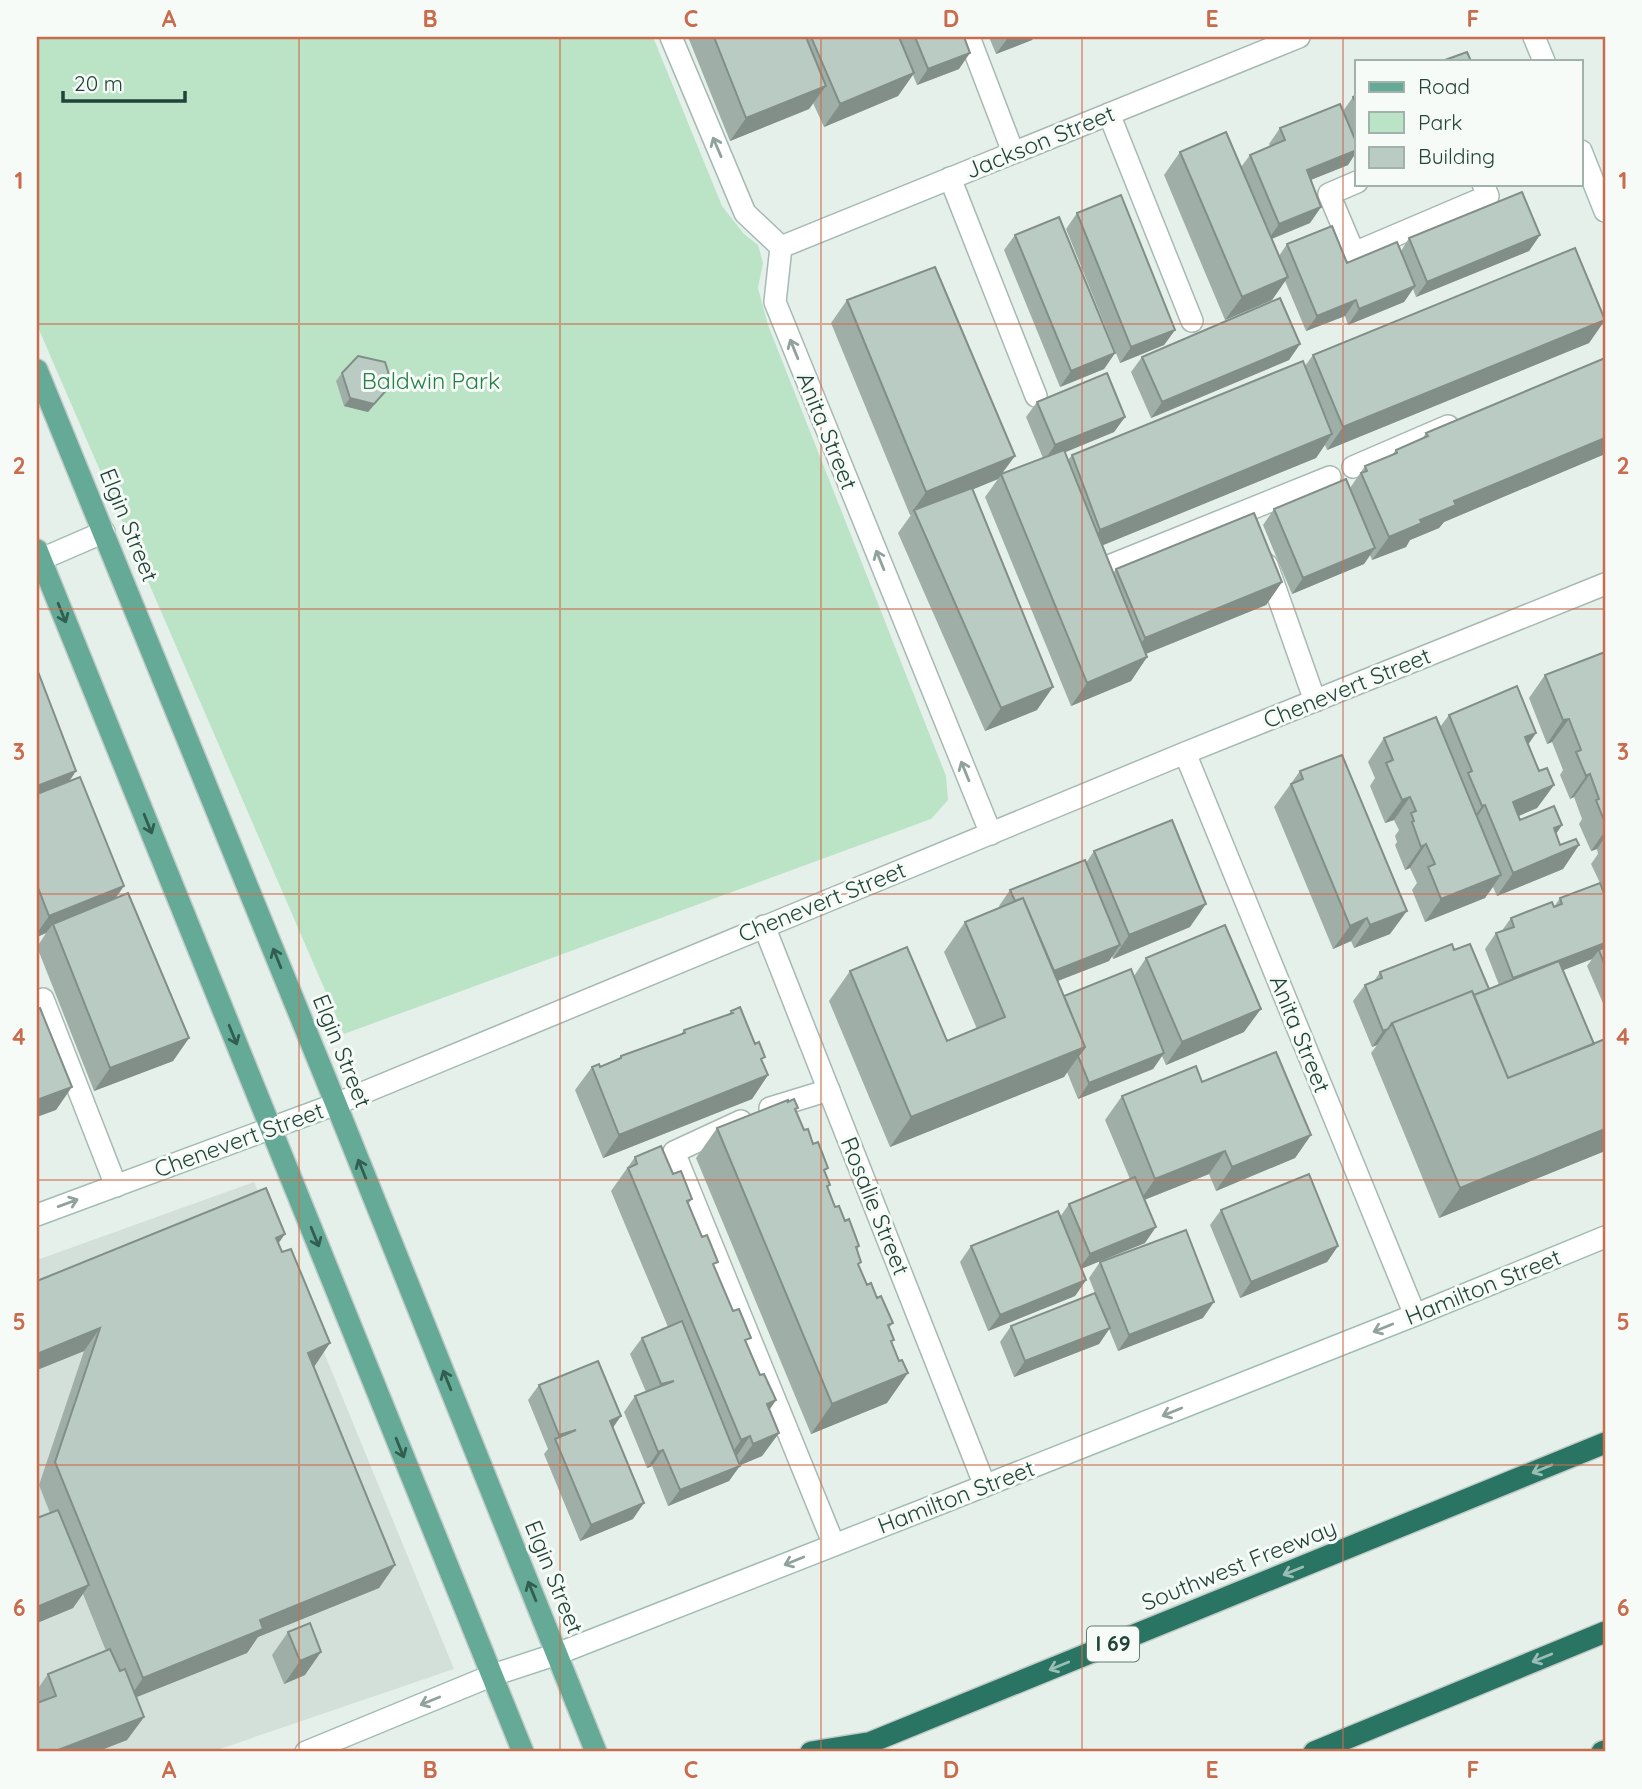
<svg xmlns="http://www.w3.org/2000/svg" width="1642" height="1789" viewBox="0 0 1642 1789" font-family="Quicksand,sans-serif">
  <rect width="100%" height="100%" fill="#e5f0ea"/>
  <path fill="#d2e0d9" d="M254 1182 454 1669 211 1752H37V1260Z"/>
  <path fill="#bbe3c5" d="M37 37H653L722 206 744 234 758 245 763 263 758 288 768 325 946 776 948 800 931 819 344 1034 37 325Z"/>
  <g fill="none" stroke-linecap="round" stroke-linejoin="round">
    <g stroke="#a6b9b2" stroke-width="24">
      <path id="lane" d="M969 37 1013 152
        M1109 114 1192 321
        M950 178 1036 396
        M1357 182 1329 194 1354 253 1488 196 1483 184
        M1353 467 1448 426
        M1267 565 1315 701
        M1109 566 1330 477
        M43 999 116 1186
        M770 1108 829 1090
        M741 1121 674 1152 834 1545"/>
    </g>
    <g stroke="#a6b9b2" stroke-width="24">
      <path id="street" d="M671 37 745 213 781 247 775 302 991 834
        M781 247 1299 37
        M1185 753 1415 1315
        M764 926 985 1486
        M336 1104 1185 753 1605 584"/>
    </g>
    <g stroke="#a1bdb3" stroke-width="24">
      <path id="secondary" d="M1534 37 1544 61
        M1581 151 1605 211
        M37 561 104 532
        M37 1215 336 1104
        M306 1752 493 1675 557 1654 926 1509 1415 1315 1605 1237"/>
    </g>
    <g stroke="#c1cbc8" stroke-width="24">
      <path id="primary" d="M37 370 336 1104 596 1752
        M37 550 523 1752"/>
    </g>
    <g stroke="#c1cbc8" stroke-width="24">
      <path id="highway" d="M811 1752 867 1743
        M854 1752 869 1743 1605 1443
        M1314 1752 1605 1632
        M1602 1752 1605 1751"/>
    </g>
    <use href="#lane" stroke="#fff" stroke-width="21"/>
    <use href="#street" stroke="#fff" stroke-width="21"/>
    <use href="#secondary" stroke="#fff" stroke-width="21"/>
    <use href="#primary" stroke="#64aa97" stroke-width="21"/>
    <use href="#highway" stroke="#297463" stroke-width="21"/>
  </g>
  <path fill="#9fafa8" d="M688 37H964L959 69 917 85 913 75 898 96 824 127 813 103 809 109 730 141Z
    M989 37H1034L1032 40 996 54Z
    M1357 95V151L1348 165 1310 180 1321 207 1310 223 1272 239 1279 256 1287 244 1347 263 1401 251 1409 238 1540 235 1529 251 1416 297 1413 289 1404 302 1348 325 1345 316 1306 331 1285 281 1272 300 1225 320 1164 175 1180 152 1241 167 1250 155 1270 146 1269 144 1280 128 1343 111 1353 97Z
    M1077 213 1175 330 1164 345 1120 363 1066 229Z
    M1015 235 1115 353 1104 369 1060 387 1004 250Z
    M847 300 1002 474 1043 458 1026 417 1037 402 1125 417 1114 432 1065 452 1068 460 1072 455 1305 366 1313 355 1605 320 1589 343 1327 450 1325 445 1316 458 1102 545 1113 573 1116 569 1282 582 1266 605 1146 654 1147 657 1131 681 1071 706 985 497 998 479 973 489 1037 710 985 731 898 533 911 515H910L831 323Z
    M1300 344 1289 360 1151 418 1131 372 1142 357Z
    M1605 358V454L1444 522 1439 528 1410 540 1406 547 1372 560 1370 555 1364 564 1292 594 1263 525 1274 509 1350 488 1365 466 1392 455 1396 450 1422 439 1426 433Z
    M342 373 392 384 368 412 344 406 336 381Z
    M1605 652V894H1604L1605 896V1008L1587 966 1592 959 1563 970 1594 1044 1605 1039V1151L1439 1218 1371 1053 1377 1045 1372 1047 1353 1001 1365 985 1374 981 1380 972 1454 950 1489 989 1499 985 1485 949 1496 933 1501 932 1511 918 1554 907 1560 898 1600 883 1591 864 1598 854 1597 849 1591 851 1579 824 1582 819 1574 797 1570 799 1560 775 1563 770 1552 742 1547 744 1529 698 1545 675Z
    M37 669 76 771 69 782 124 886 115 898 189 1038 173 1061 94 1091 37 947 46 933 37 937Z
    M1449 715 1536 733 1528 745 1539 771 1554 785 1537 808 1519 816 1520 820 1562 825 1556 834 1560 845H1579L1563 869 1497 896 1493 887 1485 898 1425 922 1412 890 1417 883 1410 868 1405 870 1395 845 1397 842 1395 836 1399 830 1394 820 1385 823 1370 786 1375 778 1368 762 1384 738 1440 727Z
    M1300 771 1390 934 1354 948 1351 941 1333 949 1274 807Z
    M1094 851 1190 927 1113 959 1112 956 1109 961 1058 981 1064 996 1134 976 1146 958 1244 1032 1166 1065 1162 1056 1153 1069 1078 1099 1067 1072 1064 1077 890 1147 829 1001 850 971 947 1041 977 1029 944 952 965 922 1000 908 999 906 1010 890 1086 863Z
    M731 1011 762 1061 768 1075 752 1099 603 1158 575 1090 592 1067H600L618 1059 621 1056 681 1034 684 1030 729 1014Z
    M1202 1082 1311 1135 1295 1158 1216 1191 1209 1174 1144 1200 1145 1243 1081 1269 1086 1280 1075 1296 988 1331 960 1262 971 1246 1060 1217 1069 1204 1130 1179 1105 1120 1122 1096Z
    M788 1102 796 1111 804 1130 825 1173 830 1185 827 1188 835 1207 859 1246 857 1250 859 1266 867 1285 877 1298 893 1323 889 1328 891 1343 887 1403 811 1434 696 1158 717 1128Z
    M635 1157 673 1174 692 1199 688 1204 760 1375 776 1400 769 1410 779 1433 762 1456 740 1465 729 1481 668 1506 652 1466 647 1468 624 1412 635 1396 646 1392 630 1354 642 1338 668 1327 611 1191Z
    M1221 1210 1338 1246 1327 1262 1240 1298 1210 1225Z
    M278 1243 314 1367 395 1565 379 1588 258 1637 247 1653 136 1697 144 1717 127 1740 96 1752H37V1690L48 1674 106 1651 83 1594 73 1608 37 1623V1518L50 1513 39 1485 84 1351 37 1370V1281Z
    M1100 1262 1203 1318 1118 1351 1109 1329 1099 1344 1014 1377 1000 1342 1011 1326 1095 1293 1089 1278Z
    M539 1385 613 1428 633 1519 580 1541 544 1454 548 1449 528 1400Z
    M310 1623 305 1675 284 1684 272 1655 288 1632Z"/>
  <path fill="#828e88" d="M1011 37H1034L1032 40 996 54 1007 39Z
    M970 53 959 69 917 85 928 69Z
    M914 73 898 96 824 127 840 104Z
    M826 86 809 109 730 141 746 118Z
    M1357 150V151L1348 165 1296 186 1307 170Z
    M1321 207 1310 223 1268 240 1279 224Z
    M1540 235 1529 251 1416 297 1427 282Z
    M1288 277 1272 300 1225 320 1242 297Z
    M1415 286 1404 302 1348 325 1359 309Z
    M1356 300 1345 316 1306 331 1317 316Z
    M1605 320 1589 343 1327 450 1343 427Z
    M1175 330 1164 345 1120 363 1131 347Z
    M1300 344 1289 360 1151 418 1162 402Z
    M1115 353 1104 369 1060 387 1071 371Z
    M392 384 368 412 344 406 350 398Z
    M1125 417 1114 432 1044 461 1055 445Z
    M1332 434 1316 458 1084 553 1100 530Z
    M1605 438V454L1444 522 1439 528 1410 540 1406 547 1372 560 1389 537 1454 501Z
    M1015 456 998 479 916 513 914 510 910 515 926 492Z
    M1375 548 1364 564 1292 594 1303 578Z
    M1282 582 1266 605 1128 661 1145 638Z
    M1147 657 1131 681 1071 706 1087 683Z
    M1053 687 1037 710 985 731 1001 708Z
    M1569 719 1552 742 1547 744 1563 720Z
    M1536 733 1520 756 1525 737Z
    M76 771 60 794 37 803V786Z
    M1590 774 1574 797 1570 799 1586 776Z
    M1554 785 1537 808 1497 825 1513 802Z
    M1410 797 1394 820 1385 823 1402 800Z
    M1485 805 1469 829H1466L1482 806Z
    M1562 825 1546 848 1554 828Z
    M1605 831V837L1597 849 1591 851Z
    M1426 844 1410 868 1405 870 1421 847Z
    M1579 845 1563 869 1497 896 1513 873Z
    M1501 875 1485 898 1425 922 1441 899Z
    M124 886 108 909 53 924 46 933 37 937V933L49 916Z
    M1206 904 1190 927 1113 959 1129 935Z
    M1407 911 1390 934 1354 948 1370 925Z
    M1367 918 1351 941 1333 949 1350 926Z
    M1605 943V954L1599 950 1592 959 1502 994 1513 978Z
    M1120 945 1109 961 1034 990 1045 975Z
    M1261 1009 1244 1032 1166 1065 1182 1042Z
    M1388 1029 1377 1045 1372 1047 1383 1031Z
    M189 1038 173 1061 94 1091 110 1068Z
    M1085 1047 1064 1077 890 1147 911 1117Z
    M1164 1053 1153 1069 1078 1099 1089 1083Z
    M768 1075 752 1099 603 1158 619 1135Z
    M72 1087 56 1110 37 1117V1100Z
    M1605 1129V1151L1439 1218 1460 1188Z
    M1311 1135 1295 1158 1216 1191 1232 1167Z
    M1225 1151 1209 1174 1139 1202 1155 1179Z
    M1156 1227 1145 1243 1078 1270 1090 1254Z
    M285 1234 269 1257 276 1238Z
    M1338 1246 1327 1262 1240 1298 1251 1282Z
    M1086 1280 1075 1296 988 1331 1000 1315Z
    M1214 1302 1203 1318 1118 1351 1129 1335Z
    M100 1328 84 1351 37 1370V1354Z
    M1110 1328 1099 1344 1014 1377 1025 1361Z
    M330 1343 314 1367 308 1353Z
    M908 1373 887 1403 811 1434 832 1404Z
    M776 1400 760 1424 767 1404Z
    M621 1416 610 1432V1421Z
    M779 1433 762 1456 736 1467 753 1444Z
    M750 1436 734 1460 725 1463 741 1440Z
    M663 1450 652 1466 647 1468 658 1452Z
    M740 1466 729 1481 668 1506 680 1490Z
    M644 1503 633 1519 580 1541 591 1525Z
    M395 1565 379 1588 258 1637 247 1653 127 1701 143 1678 260 1620Z
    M89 1585 73 1608 37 1623V1607Z
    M321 1652 305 1675 284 1684 300 1661Z
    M144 1717 127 1740 96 1752H53Z"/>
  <path fill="#b9cbc3" stroke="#828e88" stroke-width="2" d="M714 37H806L826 86 746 118Z
    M811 37H899L914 73 840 104Z
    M915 37H964L970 53 928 69Z
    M1467 52 1471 61H1442Z
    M1357 95V106L1353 97Z
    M1340 104 1357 144V150L1307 170 1321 207 1279 224 1250 155 1285 140 1280 128Z
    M1226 132 1288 277 1242 297 1180 152Z
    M1522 192 1540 235 1427 282 1409 238Z
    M1121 195 1175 330 1131 347 1077 213Z
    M1059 217 1115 353 1071 371 1015 235Z
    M1332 226 1347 263 1397 242 1415 286 1359 309 1356 300 1317 316 1287 244Z
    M1575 248 1605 320 1343 427 1313 355Z
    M935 267 1015 456 926 492 847 300Z
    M1280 298 1300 344 1162 402 1142 357Z
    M358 356 385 362 392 384 374 404 350 398 342 373Z
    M1605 358V438L1454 501 1456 505 1420 520 1422 523 1389 537 1361 473 1367 471 1365 466 1397 453 1396 450 1428 436 1426 433Z
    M1303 361 1332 434 1100 530 1072 455Z
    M1107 373 1125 417 1055 445 1037 402Z
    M1064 450 1147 657 1087 683 1001 474Z
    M1346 479 1375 548 1303 578 1274 509Z
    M972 488 1053 687 1001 708 914 510Z
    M1254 513 1282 582 1145 638 1116 569Z
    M1605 652V823L1596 800 1599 799 1590 774 1586 776 1576 752 1581 750 1569 719 1563 720 1545 675Z
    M37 669 76 771 37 786Z
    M1517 686 1536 733 1525 737 1539 771 1547 768 1554 785 1513 802 1520 820 1554 806 1562 825 1554 828 1560 845 1576 839 1579 845 1513 873 1485 805 1482 806 1468 773 1472 771 1449 715Z
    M1436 717 1501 875 1441 899 1428 867 1435 864 1426 844 1421 847 1412 822 1414 821 1411 813 1416 811 1410 797 1402 800 1386 763 1393 760 1384 738Z
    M1342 755 1407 911 1370 925 1367 918 1350 926 1291 784 1303 779 1300 771Z
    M80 777 124 886 49 916 37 885V794Z
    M1172 820 1206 904 1129 935 1094 851Z
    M1085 860 1120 945 1054 971 1023 898 1015 901 1010 890Z
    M1600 883 1605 896V943L1513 978 1496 933 1514 927 1511 918 1552 902 1554 907 1562 904 1560 898Z
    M128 893 189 1038 110 1068 53 924Z
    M1023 898 1085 1047 911 1117 850 971 907 947 947 1041 1005 1017 965 922Z
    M1225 925 1261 1009 1182 1042 1146 958Z
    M1452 944 1454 950 1470 944 1489 989 1474 995 1472 991 1392 1023 1388 1029 1383 1031 1365 985 1382 978 1380 972Z
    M1605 947V966L1599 950Z
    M1559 961 1594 1044 1508 1078 1474 995Z
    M1131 969 1164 1053 1089 1083 1078 1056 1085 1047 1064 996Z
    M1472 991 1508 1078 1605 1039V1129L1460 1188 1392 1023Z
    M740 1007 755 1044 759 1042 765 1057 761 1059 768 1075 619 1135 592 1067 599 1064 600 1067 621 1058V1056L685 1033 684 1030 733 1013 731 1011Z
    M40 1008 72 1087 37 1100V1009Z
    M1276 1052 1311 1135 1232 1167 1225 1151 1155 1179 1122 1096 1196 1066 1202 1082Z
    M794 1099 798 1108 795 1109 804 1130 808 1129 813 1144 818 1142 828 1168 824 1170 830 1185 827 1186 835 1207 839 1206 845 1221 849 1219 859 1246 856 1247 861 1262 858 1264 867 1285 871 1283 877 1298 881 1296 893 1323 888 1325 894 1340 891 1341 899 1361 902 1360 908 1373 832 1404 717 1128 788 1100V1102Z
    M661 1146 673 1174 681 1171 692 1199 687 1201 702 1237 707 1235 718 1262 713 1264 733 1311 739 1309 751 1338 745 1340 760 1375 764 1374 776 1400 767 1404 779 1433 753 1444 750 1436 741 1440 628 1168 637 1164 635 1157Z
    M1309 1174 1338 1246 1251 1282 1221 1210Z
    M1135 1177 1156 1227 1090 1254 1069 1204Z
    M266 1188 285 1234 276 1238 282 1252 291 1249 330 1343 308 1353 395 1565 260 1620 263 1629 143 1678 55 1462 100 1328 37 1354V1281Z
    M1058 1211 1086 1280 1000 1315 971 1246Z
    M1186 1230 1214 1302 1129 1335 1100 1262Z
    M1095 1293 1110 1328 1025 1361 1011 1326Z
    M682 1321 740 1466 680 1490 663 1450 658 1452 635 1396 674 1381 661 1384 642 1338Z
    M598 1361 621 1416 610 1421 644 1503 591 1525 555 1439 576 1430 559 1435 539 1385Z
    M58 1510 89 1585 37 1607V1518Z
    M310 1623 321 1652 300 1661 288 1632Z
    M110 1649 120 1671 125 1669 144 1717 53 1752H37V1703L56 1696 48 1674Z"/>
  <defs><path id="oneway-shaft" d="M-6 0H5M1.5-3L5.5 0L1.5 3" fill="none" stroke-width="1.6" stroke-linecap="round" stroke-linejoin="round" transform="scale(1.75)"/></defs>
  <g stroke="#90a29c">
    <use href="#oneway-shaft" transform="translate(717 147) rotate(-113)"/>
    <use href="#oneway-shaft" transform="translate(794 349) rotate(-112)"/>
    <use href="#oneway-shaft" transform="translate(880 560) rotate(-112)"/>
    <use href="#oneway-shaft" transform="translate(965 771) rotate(-112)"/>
    <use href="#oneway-shaft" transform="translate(68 1203) rotate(-20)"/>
    <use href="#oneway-shaft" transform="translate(1383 1328) rotate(158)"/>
    <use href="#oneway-shaft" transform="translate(1172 1412) rotate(158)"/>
    <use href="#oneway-shaft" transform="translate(794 1561) rotate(158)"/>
    <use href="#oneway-shaft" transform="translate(430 1701) rotate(158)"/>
  </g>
  <g stroke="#325e51">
    <use href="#oneway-shaft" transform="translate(62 613) rotate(68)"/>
    <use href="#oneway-shaft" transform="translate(148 824) rotate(68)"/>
    <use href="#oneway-shaft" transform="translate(277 958) rotate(-112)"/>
    <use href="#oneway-shaft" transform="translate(233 1035) rotate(68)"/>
    <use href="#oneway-shaft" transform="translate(362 1169) rotate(-112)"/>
    <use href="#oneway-shaft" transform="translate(315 1237) rotate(68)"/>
    <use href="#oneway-shaft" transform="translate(447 1380) rotate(-112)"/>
    <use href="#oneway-shaft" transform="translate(400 1448) rotate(68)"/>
    <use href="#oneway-shaft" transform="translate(532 1591) rotate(-112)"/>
  </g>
  <g stroke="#9abeb5">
    <use href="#oneway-shaft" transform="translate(1542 1469) rotate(158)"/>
    <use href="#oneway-shaft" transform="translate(1293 1571) rotate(158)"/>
    <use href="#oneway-shaft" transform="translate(1542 1658) rotate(158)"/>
    <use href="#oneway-shaft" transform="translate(1059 1666) rotate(158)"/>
  </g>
  <path fill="none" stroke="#c86c4d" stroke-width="2" stroke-opacity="0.55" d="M299 37V1752M560 37V1752M821 37V1752M1082 37V1752M1343 37V1752M37 324H1605M37 609H1605M37 894H1605M37 1180H1605M37 1465H1605"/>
  <g text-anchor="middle" stroke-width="6" stroke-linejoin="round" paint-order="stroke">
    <rect fill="#f6fbf8" stroke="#617b73" stroke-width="2" x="1087" y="1626.5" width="52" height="35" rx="5"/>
    <g font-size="21" font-weight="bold" fill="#21443a">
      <text x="1113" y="1651">I 69</text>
    </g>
    <g font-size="23" fill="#21443a" stroke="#f6fbf8">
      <text transform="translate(1040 142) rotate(-22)" y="8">Jackson Street</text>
      <text transform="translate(827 431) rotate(68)" y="8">Anita Street</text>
      <text transform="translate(129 525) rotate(68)" y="8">Elgin Street</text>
      <text transform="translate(1347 688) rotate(-22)" y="8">Chenevert Street</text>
      <text transform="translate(822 902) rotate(-22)" y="8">Chenevert Street</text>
      <text transform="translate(1300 1034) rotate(68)" y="8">Anita Street</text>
      <text transform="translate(342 1051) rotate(68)" y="8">Elgin Street</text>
      <text transform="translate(239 1140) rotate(-20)" y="8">Chenevert Street</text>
      <text transform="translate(875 1206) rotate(68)" y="8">Rosalie Street</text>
      <text transform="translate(1483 1287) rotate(-22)" y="8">Hamilton Street</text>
      <text transform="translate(956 1497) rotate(-21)" y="8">Hamilton Street</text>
      <text transform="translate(1239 1565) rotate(-22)" y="8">Southwest Freeway</text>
      <text transform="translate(554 1577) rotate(68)" y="8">Elgin Street</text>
    </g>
    <g font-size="23" fill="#268147" stroke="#f6fbf8">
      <text x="431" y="389">Baldwin Park</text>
    </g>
  </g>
  <rect width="1642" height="1789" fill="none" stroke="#f6fbf8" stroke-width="77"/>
  <rect x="1355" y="60" width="228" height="126" fill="#f6fbf8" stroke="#a1b2ac" stroke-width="2"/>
  <rect x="1369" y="82" width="35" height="10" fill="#64aa97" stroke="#a1b2ac" stroke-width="2"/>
  <text x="1418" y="94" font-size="21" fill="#21443a">Road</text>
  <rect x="1369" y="112" width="35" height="21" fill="#bbe3c5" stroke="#a1b2ac" stroke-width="2"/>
  <text x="1418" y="130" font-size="21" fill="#21443a">Park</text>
  <rect x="1369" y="147" width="35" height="21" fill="#b9cbc3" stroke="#a1b2ac" stroke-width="2"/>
  <text x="1418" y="164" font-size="21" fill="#21443a">Building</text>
  <path d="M63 91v10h122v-10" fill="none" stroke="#21443a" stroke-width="3.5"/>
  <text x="74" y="91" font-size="21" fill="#21443a" stroke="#f6fbf8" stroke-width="5" paint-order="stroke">20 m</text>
  <rect x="38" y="38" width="1566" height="1712" fill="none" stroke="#c86c4d" stroke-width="2.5"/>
  <g font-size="23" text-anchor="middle" font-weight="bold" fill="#c86c4d">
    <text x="169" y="27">A</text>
    <text x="430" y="27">B</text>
    <text x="691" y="27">C</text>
    <text x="951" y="27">D</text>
    <text x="1212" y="27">E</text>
    <text x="1473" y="27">F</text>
    <text x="19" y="189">1</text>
    <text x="1623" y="189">1</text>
    <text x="19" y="474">2</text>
    <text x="1623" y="474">2</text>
    <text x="19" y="760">3</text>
    <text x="1623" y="760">3</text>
    <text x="19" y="1045">4</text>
    <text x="1623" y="1045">4</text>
    <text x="19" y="1330">5</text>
    <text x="1623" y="1330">5</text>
    <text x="19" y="1616">6</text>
    <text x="1623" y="1616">6</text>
    <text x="169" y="1778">A</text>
    <text x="430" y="1778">B</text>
    <text x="691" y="1778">C</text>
    <text x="951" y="1778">D</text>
    <text x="1212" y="1778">E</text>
    <text x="1473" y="1778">F</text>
  </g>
</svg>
